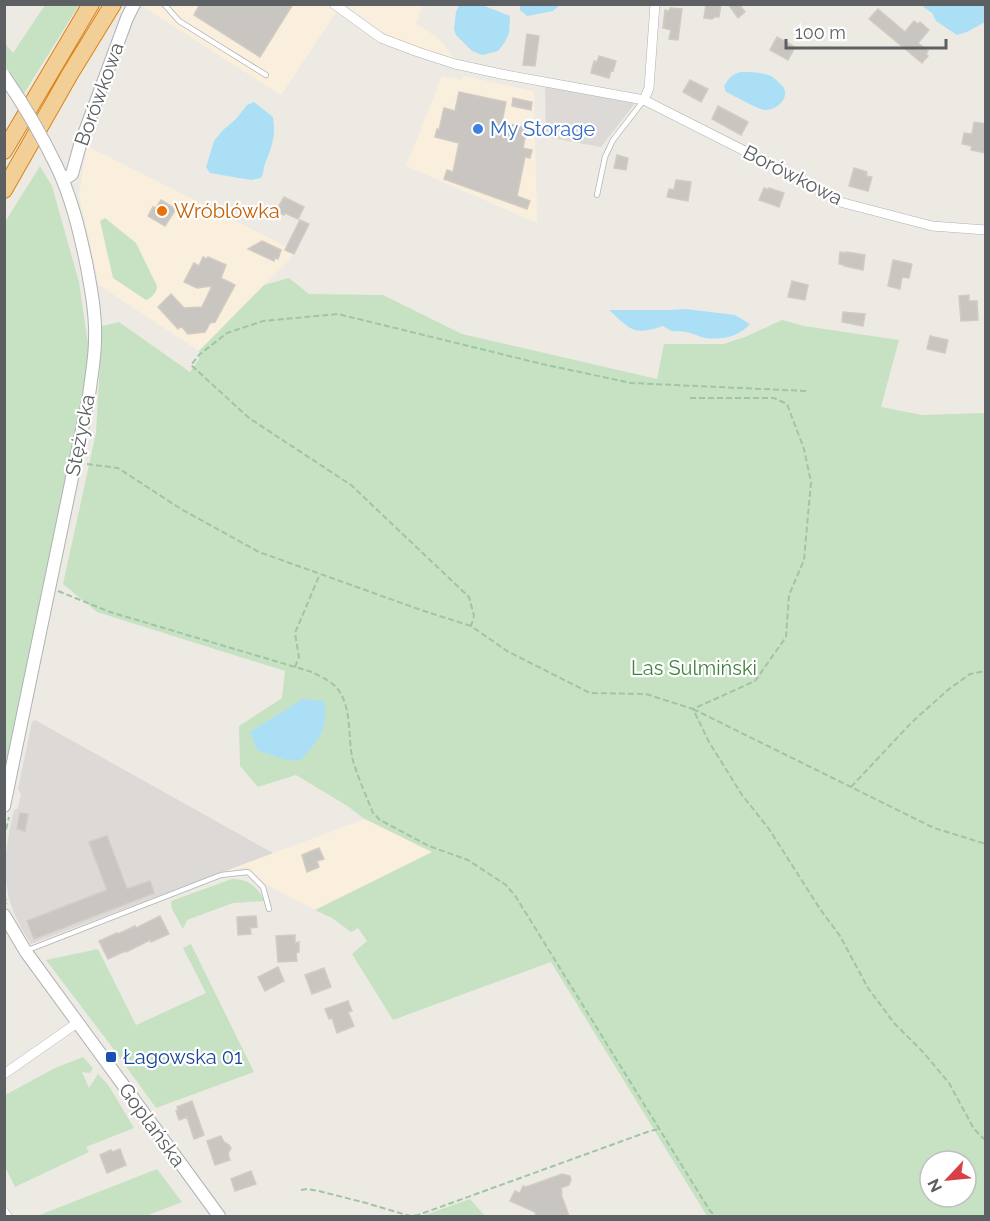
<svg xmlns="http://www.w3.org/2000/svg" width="990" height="1221" viewBox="0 0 990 1221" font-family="Raleway,sans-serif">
  <rect width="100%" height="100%" fill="#edeae4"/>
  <path fill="#faefdc" d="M143 4 341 5 281 95 142 6Z
    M345 5H423L416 23 439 39 456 60 404 43 381 31Z
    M442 76 462 80 463 76 534 91 537 223 406 166Z
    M87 146 297 252 199 351 99 285 79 195Z
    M365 819 433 853 315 910 267 885 246 867 222 872Z"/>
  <path fill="#dcd9d6" d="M545 85 636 102 601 147 546 137Z
    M35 720 273 853 31 944 21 928 14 913 9 899 5 874V861L9 832 14 810 18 808 21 794 18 789 32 722Z"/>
  <path fill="#c7e2c3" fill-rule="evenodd" d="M45 5H79L23 95 5 66 4 42 13 53Z
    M40 166 52 186 79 282 91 364 5 781V222Z
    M105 218 136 243 157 286C157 292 152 298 146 300L113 278 100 221Z
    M289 278 309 294 383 295 462 334 657 379 664 344H723L745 337 782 320 804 326 899 340 881 407 922 415 985 413V1216H707L551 962 393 1020 352 954 367 941 358 928 351 932 332 918 315 910 432 852 363 818 349 807 296 775 258 787 240 766 239 726 282 698 285 671 97 612 63 584 96 433 102 326 119 322 190 372 199 359V351L264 285ZM930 1161H966V1197H930Z
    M232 879C247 879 258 886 264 901L233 903 187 920 183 929 172 909 171 901Z
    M191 944 254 1072 156 1108 112 1047 46 960 98 949 136 1025 206 993 183 948Z
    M83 1057 93 1068 90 1073 82 1072 89 1088 98 1074 109 1086 134 1128 86 1147 89 1152 15 1187 5 1167V1095L55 1068Z
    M157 1169 182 1202 146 1216H37Z
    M470 1199 485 1216H422Z"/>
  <path fill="#abdff6" d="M459 5H482L510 16 509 33 505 42 498 51 482 55 472 51 456 35 454 29 456 12Z
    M520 5V4L560 5 553 11 527 16 520 10Z
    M921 5H985V22L967 32 957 35 936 21 932 13Z
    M741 72C752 72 765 72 774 78 776 80 782 85 784 88 789 100 776 110 765 110 757 109 735 96 726 92L724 86C729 78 732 74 741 72Z
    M254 102 273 117C276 137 272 146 265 164 263 169 264 173 261 178L251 180 210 173 206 167 214 141 223 130 236 119 247 105Z
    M686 309 735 315 750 324C738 337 723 340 705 338 699 337 693 333 686 332 674 330 675 334 663 326 633 336 631 330 609 310H670Z
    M303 699 324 701C328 733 320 737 301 760H286L257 750 250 732Z"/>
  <path fill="#c9c5c1" stroke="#d1cbc3" stroke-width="1.5" d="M200 4H293L260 57 194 15Z
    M706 4H721L719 17H715L712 19 704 18Z
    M728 4H739L745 12 738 18Z
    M670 8 682 9 678 40 669 39 671 30 663 28 665 10 669 11Z
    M878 9 905 32 914 21 918 24 920 22 929 30 918 43 928 51 926 54 928 56 922 63 869 19Z
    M527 34 539 36 535 66 523 65Z
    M777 37 795 47 788 60 770 50Z
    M599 56 616 61 613 71 611 70 609 78 591 73 594 61 597 62Z
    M690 80 708 89 701 102 683 92Z
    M459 92 506 102 502 122 527 128 523 148 532 150 530 158 525 157 517 196 530 201 527 209 444 179 447 170 453 172 459 143 435 137 437 129 439 130 444 108 455 111Z
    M513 98 532 102 531 110 512 106Z
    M718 106 748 122 741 135 712 119Z
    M974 122 986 124V153L971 150 972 146 962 144 964 133 972 134Z
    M617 155 628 158 626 170 614 168Z
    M854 168 867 172 866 176 872 177 868 191 849 186Z
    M676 180 691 182 688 201 667 197 669 189 674 190Z
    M764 188 769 190V188L784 193 779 207 759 200Z
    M284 197 304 207 298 219 285 213 284 215 276 211Z
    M161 200 176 209 165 226 148 216 153 207 156 208Z
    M300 220 309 224 294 254 285 250Z
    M262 241 281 250 278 259 275 258 274 261 248 249Z
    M840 252 846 253V252L865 255 863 270 844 266V265L839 264Z
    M203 257 207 259 208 257 226 265 221 278 235 285 215 322 210 323 205 332 188 334 181 326 178 329 158 307 171 294 184 308 202 307 212 286 197 288 184 282 194 263 199 266Z
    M893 260 912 264 909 278 902 277 900 289 888 286Z
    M792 281 808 285 805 300 788 297Z
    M969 295V301H977L978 320 961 321 959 296Z
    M843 312 865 314 863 326 842 322Z
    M930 336 948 340 945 353 927 349Z
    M20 813 28 814 25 831 17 829Z
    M107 836 127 889 150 881 154 893 34 939 27 921 107 890 89 842Z
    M319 848 324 859 317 861 319 867 307 872 302 855Z
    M160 916 169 934 151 942 150 940 126 952 125 951 108 959 99 941 117 933 118 934 135 926 136 928Z
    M256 916 257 927 250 928 251 934 238 935 237 917Z
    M295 935V943L299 942V952L296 953 297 961 278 962 276 936Z
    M278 967 284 981 265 991 258 977Z
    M324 968 331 987 312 994 305 975Z
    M348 1001 352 1011 348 1012 354 1026 337 1033 332 1018 329 1019 325 1009Z
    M192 1101 204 1135 194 1139 187 1117 179 1120 176 1111 178 1110 177 1107Z
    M221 1136 224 1142 229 1145 231 1148 228 1154 230 1160 215 1165 207 1141Z
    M120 1149 126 1165 107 1173 100 1155 111 1150 112 1152Z
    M251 1171 256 1184 235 1191 231 1179Z
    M562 1174 570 1176 571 1180 569 1185 561 1188 562 1193 561 1194 569 1216H536L535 1212 510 1201 515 1191 520 1193 523 1186 526 1187Z"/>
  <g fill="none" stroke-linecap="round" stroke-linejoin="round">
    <g stroke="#afb2b5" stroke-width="6">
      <path id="service" d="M164 4 179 21 266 75
        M597 195 605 157 613 140 644 100
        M28 950 221 875 248 872 263 887 269 909"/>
    </g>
    <g stroke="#afb2b5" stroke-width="10">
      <path id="minor" d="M334 4 381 38 418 52 455 64 501 74 644 100 812 185 840 202 932 226 986 230
        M644 100 649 88 655 4
        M4 1074 77 1023
        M4 1212 7 1216"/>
    </g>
    <g stroke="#afb2b5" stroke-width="14">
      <path id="tertiary" d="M63 180 72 174 80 145 127 18 134 4
        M4 806 89 396C91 377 95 359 95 340 96 314 91 288 86 262 79 229 71 196 56 165
        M4 915 26 952 219 1216"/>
    </g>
    <g stroke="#da8317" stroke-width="18">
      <path id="motorway" d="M4 151 91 4
        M4 190 70 74 113 4"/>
    </g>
    <path stroke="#9fc5a4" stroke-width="2" stroke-dasharray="6 3" stroke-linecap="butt" d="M806 391 631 383 542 364 338 314 263 321 227 333 199 355 191 365 249 418 351 485 469 597 474 616 471 626 507 651 590 693 646 694 693 709 709 742 742 795 769 829 820 909 840 936 868 988 894 1023 923 1052 949 1083 974 1129 986 1141
      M690 398H774L787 404 804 449 811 482 804 560 789 595 786 637 755 681 693 709
      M87 464 118 468 181 509 259 552 421 610 471 626
      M58 591 110 612 312 672C319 676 329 680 335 686 352 703 348 735 352 757 357 776 366 795 373 813L380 820 429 846 468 860 506 885 516 897 710 1211 715 1216
      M295 667 299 657 295 633 320 574
      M693 709 934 828 986 844
      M851 787 912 722 949 689 970 674 986 671
      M4 838 9 817
      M4 895 7 904
      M301 1190 307 1189 319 1191 366 1203 410 1216 418 1215 650 1131 659 1129"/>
    <use href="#service" stroke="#fff" stroke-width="4.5"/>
    <use href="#minor" stroke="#fff" stroke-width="9"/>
    <use href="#tertiary" stroke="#fff" stroke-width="12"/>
    <use href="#motorway" stroke="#f2cf96" stroke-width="16"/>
    <g stroke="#afb2b5" stroke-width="14" stroke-linecap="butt">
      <path id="tertiary-bridge" d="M4 76C24 105 41 134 56 165"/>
    </g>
    <use href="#tertiary-bridge" stroke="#fff" stroke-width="12"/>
  </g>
  <circle fill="#3f7fe0" stroke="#fff" stroke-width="2" cx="478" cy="129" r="6"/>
  <circle fill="#e8710a" stroke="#fff" stroke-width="2" cx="162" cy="211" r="6"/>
  <rect fill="#1a4fb4" stroke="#fff" stroke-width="2" x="105" y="1051" width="12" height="12" rx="3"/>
  <g text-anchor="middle" stroke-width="4.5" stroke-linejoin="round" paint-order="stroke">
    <g font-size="20" fill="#5c6063" stroke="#fff">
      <text transform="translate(99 94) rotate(-70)" y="7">Borówkowa</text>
      <text transform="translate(793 175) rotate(27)" y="7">Borówkowa</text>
      <text transform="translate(80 435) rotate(-79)" y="7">Stężycka</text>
      <text transform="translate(152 1125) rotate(54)" y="7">Goplańska</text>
    </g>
    <g font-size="20" fill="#366cbe" stroke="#fff" text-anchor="start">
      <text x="490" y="136">My Storage</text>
    </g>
    <g font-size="20" fill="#c56008" stroke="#fff" text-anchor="start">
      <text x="174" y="218">Wróblówka</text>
    </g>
    <g font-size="20" fill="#43813e" stroke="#fff">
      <text x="694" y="675">Las Sulmiński</text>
    </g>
    <g font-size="20" fill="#164399" stroke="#fff" text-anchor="start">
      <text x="123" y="1064">Łagowska 01</text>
    </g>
  </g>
  <rect width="990" height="1221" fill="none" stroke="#5c6063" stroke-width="12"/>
  <g transform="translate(948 1179) rotate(244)"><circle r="28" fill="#ffffff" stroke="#bebfc1" stroke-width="1.5"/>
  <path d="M0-4.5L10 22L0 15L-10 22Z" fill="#d84048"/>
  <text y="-9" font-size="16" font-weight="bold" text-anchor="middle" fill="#5c6063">N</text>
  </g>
  <path d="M786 39v9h160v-9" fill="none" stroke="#5c6063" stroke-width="3"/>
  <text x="795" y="39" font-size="18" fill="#5c6063" stroke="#ffffff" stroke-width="4.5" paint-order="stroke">100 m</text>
</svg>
